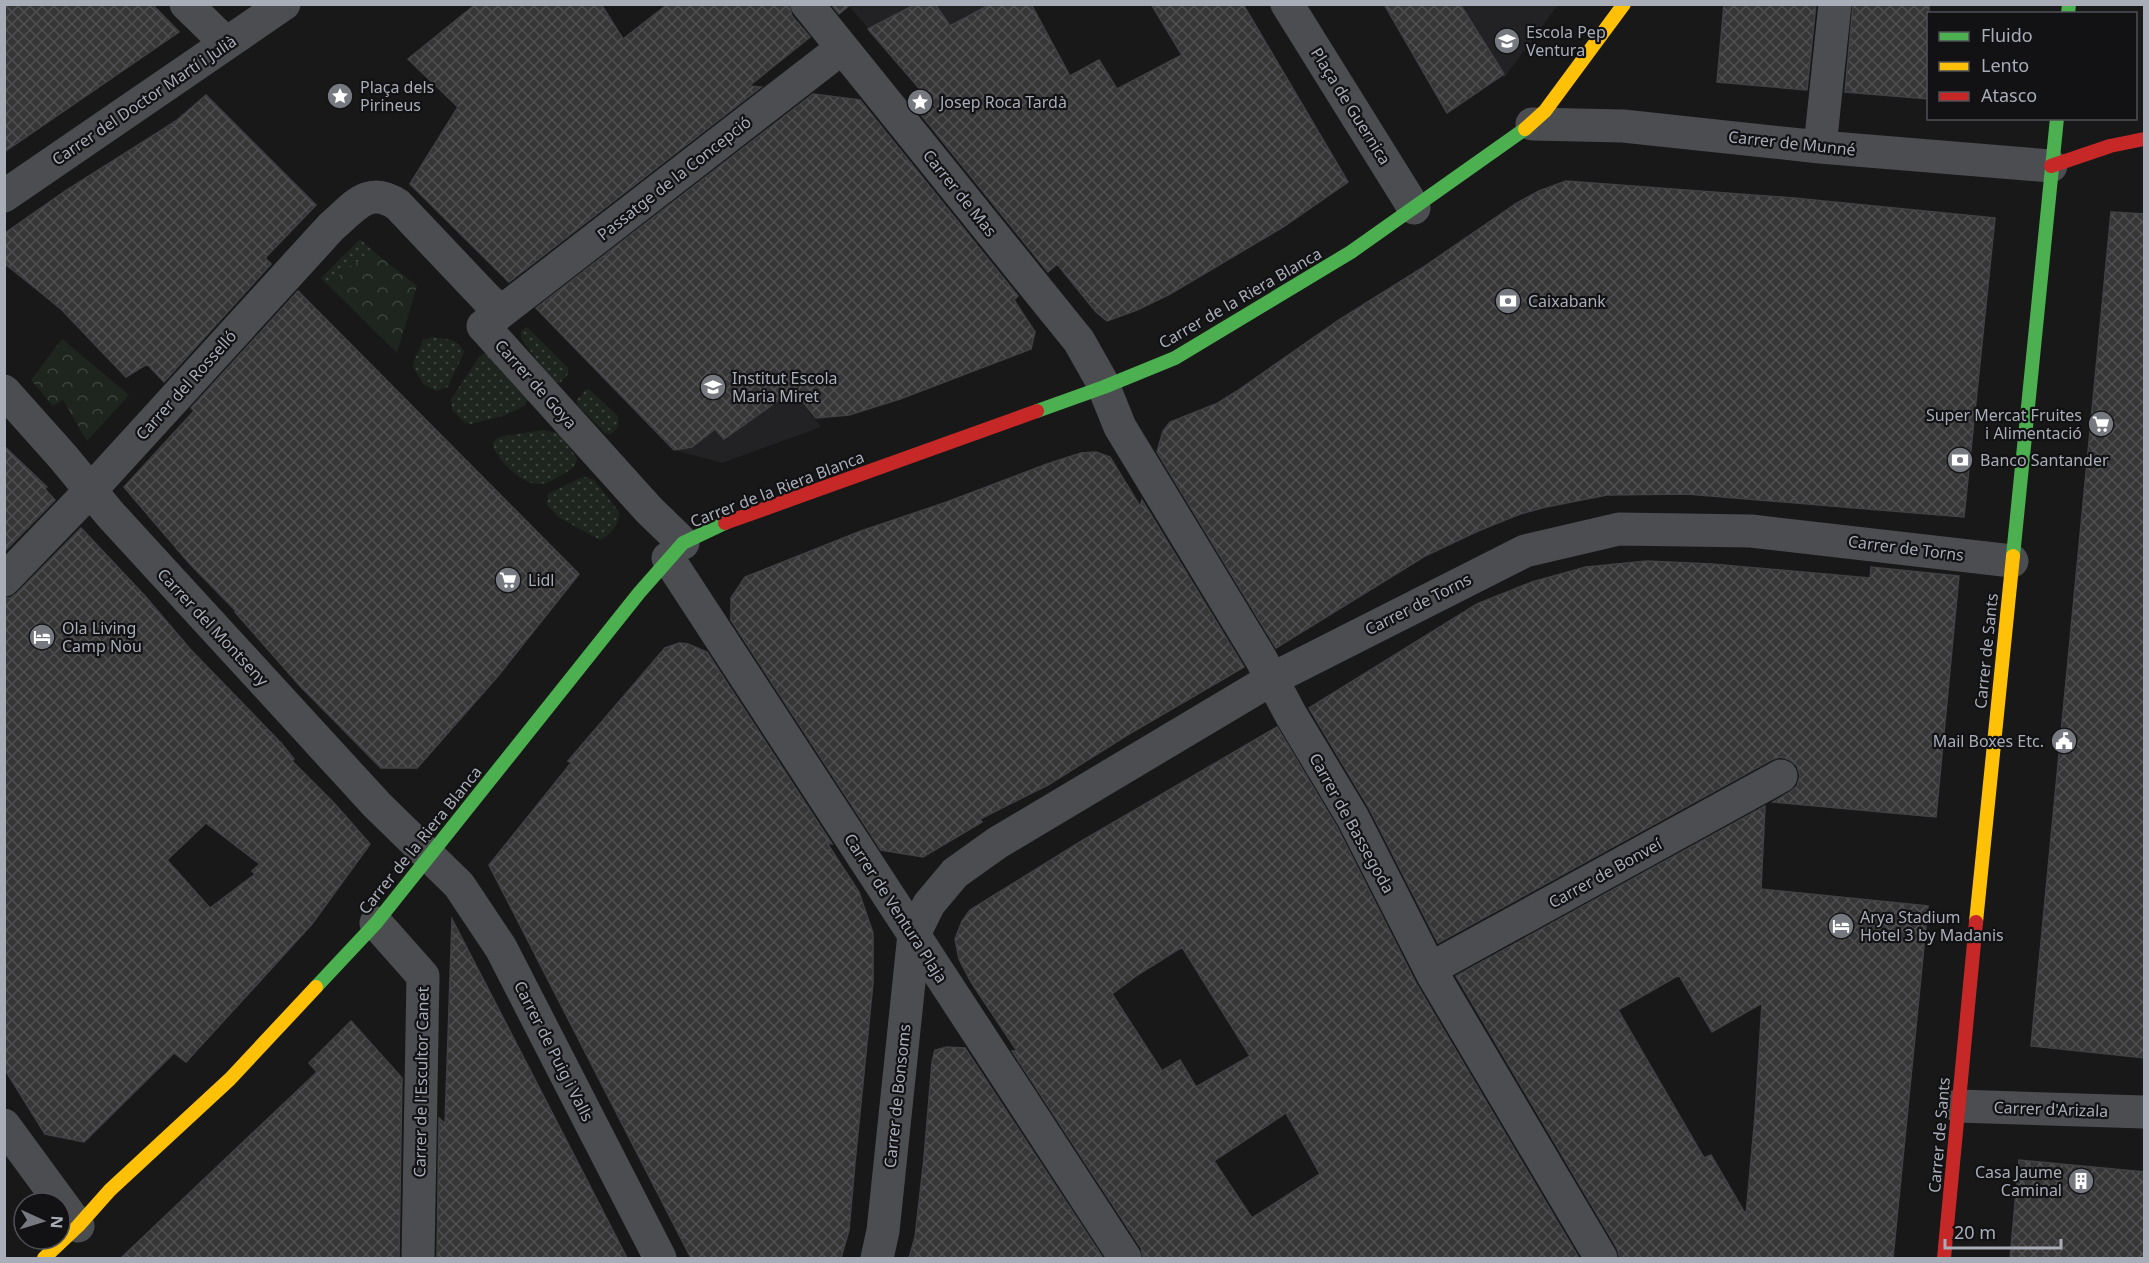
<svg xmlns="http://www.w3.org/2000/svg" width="2149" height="1263" viewBox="0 0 2149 1263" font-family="'Noto Sans',sans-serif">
  <defs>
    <pattern id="park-crowns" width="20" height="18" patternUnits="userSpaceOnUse" patternTransform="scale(1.5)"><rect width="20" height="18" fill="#1e251f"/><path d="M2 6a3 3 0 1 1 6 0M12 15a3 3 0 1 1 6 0" fill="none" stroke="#3c423d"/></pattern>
    <pattern id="garden-dots" width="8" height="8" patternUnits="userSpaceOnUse" patternTransform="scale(1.5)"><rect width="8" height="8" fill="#1e251f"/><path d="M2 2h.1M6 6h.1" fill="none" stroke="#3c423d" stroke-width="1.8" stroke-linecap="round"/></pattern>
    <pattern id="building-cross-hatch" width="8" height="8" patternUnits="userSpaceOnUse" patternTransform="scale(1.5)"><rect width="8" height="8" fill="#363637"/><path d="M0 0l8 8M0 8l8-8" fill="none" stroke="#505052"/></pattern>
  </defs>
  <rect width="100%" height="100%" fill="#181818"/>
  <path fill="#222224" d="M848 5H991L892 56Z
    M1460 5H1558L1504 78Z
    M728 308 821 427 722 463 674 450 649 423Z"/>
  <path fill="url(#park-crowns)" d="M373 251 417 286 397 353 327 284Z
    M62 339 129 395 87 441 63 400 53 406 31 380Z"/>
  <path fill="url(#garden-dots)" d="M360 239 373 251 327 284 321 278Z
    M527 327 568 368V374L560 383H556L551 379 521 338V331Z
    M432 337C445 339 458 338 464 352L448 387 436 391 423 384 413 367 414 361 423 340Z
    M487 352 528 399C524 414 485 420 471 424L465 423 452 410 451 399 479 357Z
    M589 389 618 416V427L611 434 605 433 577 405V400L585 390Z
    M543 430 558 433 577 458C576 467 571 470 563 474 555 479 546 485 537 484 521 483 493 458 493 442L499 437Z
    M587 477 594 480 619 512C620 524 611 535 600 540L558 517 547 505 548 494 580 478Z"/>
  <path fill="url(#building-cross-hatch)" stroke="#404144" stroke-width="1.5" fill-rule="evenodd" d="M4 4H152L179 32 4 152Z
    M476 4H601L623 39 668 4H789L792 16 810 37 749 86 761 87 509 282 410 184 458 107 408 59Z
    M831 4H851L839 14Z
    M916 4H935L950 26 991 4H1031L1070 76 1099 60 1117 89 1182 55 1151 4H1243L1348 182 1283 227 1170 294 1137 310 1107 321 1096 312 1057 264 1048 272 914 106 937 109 868 29Z
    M1384 4H1460L1504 74 1447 113Z
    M1724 4H1816L1807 90 1717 82Z
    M1853 4H1929V99L1845 92Z
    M813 94 860 100 1018 296 1014 300 1035 332 1031 349 900 399 849 415 816 418 793 390 724 439 715 429 692 447 674 450 536 308Z
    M206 95 316 205 265 258 271 264 164 382 147 364 126 377 61 309 4 263V234L65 191 176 121Z
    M1566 181 1794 198 1995 218 1964 517 1687 494 1607 495 1546 507 1520 514 1478 531 1425 556 1276 648 1157 452 1163 431 1170 422 1218 403 1237 391 1339 320 1422 268 1517 203 1539 191Z
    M2111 212 2145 214V1058L2031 1046Z
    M298 291 579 574 498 676 417 768H381L300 686 235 612 236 611 189 563 124 487 194 411 191 408Z
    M4 446 47 487 45 489 55 500 4 552Z
    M1096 452 1110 457 1140 506 1142 500 1244 667 1129 734 1048 785 980 819 982 822 923 857 881 850 731 620V598L745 577 861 531 944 503 1047 464 1081 453Z
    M81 528 145 596 190 649 281 743 294 759 292 761 334 803 370 844 312 924 186 1062 174 1053 84 1142 45 1134 4 1068V598H10L17 593ZM206 823 260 864 252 871 255 874 210 908 167 860Z
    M1647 561 1712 564 1870 578 1871 567 1959 576 1936 817 1773 802 1790 792 1797 786 1800 776 1797 766 1790 760 1781 757 1773 759 1438 943 1369 808 1309 708 1477 604 1532 582 1586 567Z
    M679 643 688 644 707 652 832 844 827 843 859 892 873 933V983L855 1163 849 1230 841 1258H691L489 865 571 763 568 761 665 648Z
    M1277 727 1337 827 1417 985 1579 1258H1143L1141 1248 1012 1051H1017L971 982 959 959 955 939 962 921 970 910 1080 842ZM1182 947 1250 1056 1196 1087 1180 1060 1162 1071 1112 994 1139 974ZM1286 1113 1320 1174 1252 1218 1214 1161Z
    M1765 806 1761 889 1928 906 1893 1258H1620L1617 1248 1456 976ZM1679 975 1712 1032 1762 1003 1755 1116 1746 1215 1711 1155 1704 1158 1618 1010Z
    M452 919 591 1188 627 1258H437L439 1118 445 1124Z
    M351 1021 402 1078 399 1258H121L317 1072 309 1063Z
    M947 1047 965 1048 1103 1258H909L915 1237 924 1158 932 1062 935 1050Z
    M2019 1160 2145 1172V1258H2010Z"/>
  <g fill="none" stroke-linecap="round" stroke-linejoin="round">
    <path stroke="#4c4d51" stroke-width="33" d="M186 4 226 43
      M807 4 1079 341 1101 380 1120 427 1261 659 1291 715 1353 818 1433 975 1601 1258
      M1287 4 1414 208
      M1532 124 1623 126 1820 147 2051 166
      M1820 147 1835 4
      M4 196 284 4
      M4 391 63 457 110 514 377 805 459 885 501 948 660 1258
      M683 543 649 510 483 326 842 48
      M668 558 1125 1258
      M4 580 90 491 331 227C353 209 367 184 398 205L487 299 492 304 506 308
      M376 923 423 976 418 1258
      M1430 969 1781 776
      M1958 1106 2144 1112
      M4 1125 78 1226
      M877 1258 883 1231 914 934 929 904 955 873 997 843 1272 679 1525 551 1619 529 1751 531 2012 561"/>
    <path stroke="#4caf50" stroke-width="14" d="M2068 14 2069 4
      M1037 411 1104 387 1175 358 1351 252 1525 129
      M2013 556 2057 118
      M316 987 376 923 639 593 683 543 725 523"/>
    <path stroke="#ffc107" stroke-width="14" d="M1525 129 1545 111 1624 4
      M1976 922 2013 556
      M44 1258 78 1226 110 1190 230 1079 316 987"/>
    <path stroke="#c62828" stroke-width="14" d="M2051 166 2110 146 2144 139
      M725 523 1037 411
      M1944 1258 1976 922"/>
  </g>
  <defs>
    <g id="school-disc" transform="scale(1.35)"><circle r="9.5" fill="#767980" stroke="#121214"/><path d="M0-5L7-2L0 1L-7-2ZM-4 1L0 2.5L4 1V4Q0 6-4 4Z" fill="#fff"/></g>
    <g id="sight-disc" transform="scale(1.35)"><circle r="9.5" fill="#767980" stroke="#121214"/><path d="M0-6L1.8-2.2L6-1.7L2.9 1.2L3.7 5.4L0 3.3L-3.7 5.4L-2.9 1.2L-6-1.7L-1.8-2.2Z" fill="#fff"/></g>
    <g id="bank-disc" transform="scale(1.35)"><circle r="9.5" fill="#767980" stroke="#121214"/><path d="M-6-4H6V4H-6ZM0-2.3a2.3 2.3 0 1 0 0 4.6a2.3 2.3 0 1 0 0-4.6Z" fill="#fff"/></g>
    <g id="supermarket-disc" transform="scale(1.35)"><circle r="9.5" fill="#767980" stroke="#121214"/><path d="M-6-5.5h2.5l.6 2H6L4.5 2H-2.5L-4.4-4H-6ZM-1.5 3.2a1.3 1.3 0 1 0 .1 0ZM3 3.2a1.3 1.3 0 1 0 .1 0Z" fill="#fff"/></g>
    <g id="hotel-disc" transform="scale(1.35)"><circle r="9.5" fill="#767980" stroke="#121214"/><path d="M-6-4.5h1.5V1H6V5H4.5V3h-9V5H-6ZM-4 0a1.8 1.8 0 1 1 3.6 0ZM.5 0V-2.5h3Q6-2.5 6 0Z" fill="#fff"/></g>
    <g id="civic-disc" transform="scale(1.35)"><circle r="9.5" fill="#767980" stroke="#121214"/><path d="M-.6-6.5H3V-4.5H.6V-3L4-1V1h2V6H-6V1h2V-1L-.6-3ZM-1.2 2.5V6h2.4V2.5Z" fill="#fff"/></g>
    <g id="building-disc" transform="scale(1.35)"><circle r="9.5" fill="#767980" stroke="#121214"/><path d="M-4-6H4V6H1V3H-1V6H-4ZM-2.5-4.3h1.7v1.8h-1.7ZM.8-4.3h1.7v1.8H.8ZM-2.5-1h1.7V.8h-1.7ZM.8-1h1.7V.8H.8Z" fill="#fff"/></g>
  </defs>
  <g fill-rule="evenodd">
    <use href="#school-disc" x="1507" y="41"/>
    <use href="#sight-disc" x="340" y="96"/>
    <use href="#sight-disc" x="920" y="102"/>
    <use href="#bank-disc" x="1508" y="301"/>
    <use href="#school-disc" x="713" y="387"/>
    <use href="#supermarket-disc" x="2101" y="424"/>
    <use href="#bank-disc" x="1960" y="460"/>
    <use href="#supermarket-disc" x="508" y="580"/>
    <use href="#hotel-disc" x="42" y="637"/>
    <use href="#civic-disc" x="2064" y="741"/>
    <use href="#hotel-disc" x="1841" y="926"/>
    <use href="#building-disc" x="2081" y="1181"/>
  </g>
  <g text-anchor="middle" stroke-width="4.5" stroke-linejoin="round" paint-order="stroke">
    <g font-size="16" fill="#a9adb8" stroke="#121214" text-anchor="start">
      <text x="1526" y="38">Escola Pep<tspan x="1526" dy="18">Ventura</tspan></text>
      <text x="360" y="93">Plaça dels<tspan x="360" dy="18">Pirineus</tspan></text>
      <text x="940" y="108">Josep Roca Tardà</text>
      <text x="1528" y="307">Caixabank</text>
      <text x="732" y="384">Institut Escola<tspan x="732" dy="18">Maria Miret</tspan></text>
      <text x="2082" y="421" text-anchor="end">Super Mercat Fruites<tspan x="2082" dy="18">i Alimentació</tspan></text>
      <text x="1980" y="466">Banco Santander</text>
      <text x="528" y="586">Lidl</text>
      <text x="62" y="634">Ola Living<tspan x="62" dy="18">Camp Nou</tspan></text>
      <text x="2044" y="747" text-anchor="end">Mail Boxes Etc.</text>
      <text x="1860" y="923">Arya Stadium<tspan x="1860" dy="18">Hotel 3 by Madanis</tspan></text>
      <text x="2062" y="1178" text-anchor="end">Casa Jaume<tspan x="2062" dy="18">Caminal</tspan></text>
    </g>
    <g font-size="16" fill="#a9adb8" stroke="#121214">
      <text transform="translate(144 100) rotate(-34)" y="6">Carrer del Doctor Martí i Julià</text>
      <text transform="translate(1351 106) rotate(58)" y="6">Plaça de Guernica</text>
      <text transform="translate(1792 143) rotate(6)" y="6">Carrer de Munné</text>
      <text transform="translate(674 178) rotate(-38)" y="6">Passatge de la Concepció</text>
      <text transform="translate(960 193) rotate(51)" y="6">Carrer de Mas</text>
      <text transform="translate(1240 298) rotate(-30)" y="6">Carrer de la Riera Blanca</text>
      <text transform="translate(536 384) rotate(48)" y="6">Carrer de Goya</text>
      <text transform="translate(186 385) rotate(-48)" y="6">Carrer del Rosselló</text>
      <text transform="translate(777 489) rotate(-21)" y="6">Carrer de la Riera Blanca</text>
      <text transform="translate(1906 548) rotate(7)" y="6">Carrer de Torns</text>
      <text transform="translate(1418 604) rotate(-27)" y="6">Carrer de Torns</text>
      <text transform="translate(213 627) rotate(47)" y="6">Carrer del Montseny</text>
      <text transform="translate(1986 651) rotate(-84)" y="6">Carrer de Sants</text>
      <text transform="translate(1352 823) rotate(61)" y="6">Carrer de Bassegoda</text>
      <text transform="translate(420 840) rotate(-51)" y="6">Carrer de la Riera Blanca</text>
      <text transform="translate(1605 873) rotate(-29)" y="6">Carrer de Bonveí</text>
      <text transform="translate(896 908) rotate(57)" y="6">Carrer de Ventura Plaja</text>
      <text transform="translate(554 1051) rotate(63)" y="6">Carrer de Puig i Valls</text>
      <text transform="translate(421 1082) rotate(-89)" y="6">Carrer de l'Escultor Canet</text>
      <text transform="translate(897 1096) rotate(-84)" y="6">Carrer de Bonsoms</text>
      <text transform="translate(2051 1109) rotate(2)" y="6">Carrer d'Arizala</text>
      <text transform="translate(1939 1135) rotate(-85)" y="6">Carrer de Sants</text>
    </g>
  </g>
  <rect width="2149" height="1263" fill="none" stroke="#a9adb8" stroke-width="12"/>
  <rect x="1927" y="12" width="210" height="108" fill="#121214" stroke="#4e5056" stroke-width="1.5"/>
  <rect x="1939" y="32" width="30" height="9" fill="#4caf50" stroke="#4e5056" stroke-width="1.5"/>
  <text x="1981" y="42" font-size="18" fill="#a9adb8">Fluido</text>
  <rect x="1939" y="62" width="30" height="9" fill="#ffc107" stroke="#4e5056" stroke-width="1.5"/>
  <text x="1981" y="72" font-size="18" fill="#a9adb8">Lento</text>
  <rect x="1939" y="92" width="30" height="9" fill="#c62828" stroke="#4e5056" stroke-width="1.5"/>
  <text x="1981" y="102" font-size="18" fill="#a9adb8">Atasco</text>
  <g transform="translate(42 1221) rotate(94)"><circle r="28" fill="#121214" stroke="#4e5056" stroke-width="1.5"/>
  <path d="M0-4.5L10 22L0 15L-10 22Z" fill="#767980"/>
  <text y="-9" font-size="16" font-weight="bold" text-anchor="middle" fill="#a9adb8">N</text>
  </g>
  <path d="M1945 1239v9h116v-9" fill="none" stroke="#a9adb8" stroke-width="3"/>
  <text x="1954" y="1239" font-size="18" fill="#a9adb8" stroke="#121214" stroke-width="4.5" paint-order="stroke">20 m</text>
</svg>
